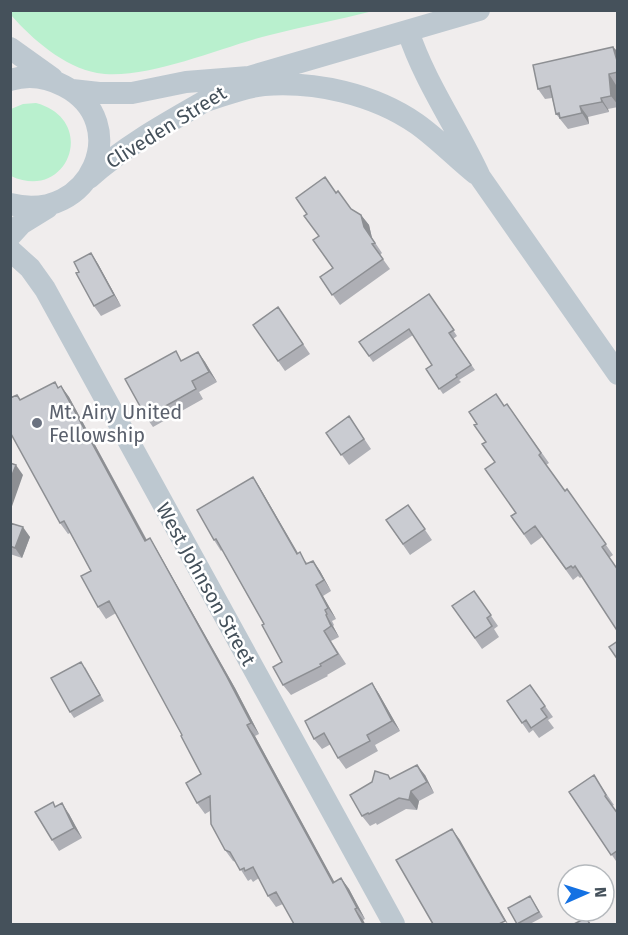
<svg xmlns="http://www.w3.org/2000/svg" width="628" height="935" viewBox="0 0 628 935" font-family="'Fira Sans',sans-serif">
  <rect width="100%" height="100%" fill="#f0eded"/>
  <path fill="#b9f0ce" d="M10 11 11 10 373 11C339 20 304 26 270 35 221 47 146 81 97 73 64 67 32 39 11 15Z
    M36 103C99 120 68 203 11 176V109L23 104Z"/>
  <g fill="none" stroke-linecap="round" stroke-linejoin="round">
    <path stroke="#bdc8d0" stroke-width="22" d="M408 31C425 83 457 127 480 177L618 374
      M10 48 52 78
      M10 80C29 74 47 77 64 86 134 122 91 225 10 204
      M72 90 99 93H132L186 82 249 77 479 10
      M206 101C225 95 244 87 264 85 315 81 374 94 417 124 438 139 456 158 476 174
      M89 178C128 143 174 119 219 93
      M10 236 21 224 47 208
      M10 250 30 268 45 289 394 924"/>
  </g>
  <path fill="#aeafb5" d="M613 47 618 52V84L616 85 618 107 608 109 609 112 588 117 589 124 568 129 556 114 552 98 545 99 538 89Z
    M336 193 351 209 361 215 369 225 372 238 382 253 380 255 390 269 340 305 320 277 333 268 318 236Z
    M91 253 98 264 121 306 101 316 94 306 79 272Z
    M429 294 457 336 453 339 475 370 459 380 461 382 443 394 426 369 432 365 413 335 373 362 359 342Z
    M278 307 310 354 285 371 253 325Z
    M198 352 205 362 217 382 199 392 203 399 153 427 146 417 182 361Z
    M61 386 69 397 147 540 150 538 157 550 235 688 259 734 255 736 334 882 341 878 349 889 365 919 363 920 365 924H294L283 904 276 907 268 896 259 878 253 882 251 879 248 881 236 862 233 861 225 850 210 811 205 814 197 803 201 774 182 735 116 613 106 619 98 607 91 571 70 533 68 534 60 523 17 395 21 400Z
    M507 404 549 463 546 465 565 491 567 489 613 555 580 578 578 576 573 580 542 537 531 545 511 516 516 513 495 462 504 406Z
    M349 416 371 449 349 465 326 433Z
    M253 477 260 488 298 553 308 564 313 561 320 571 331 591 323 596 336 619 332 621 334 625 333 626 339 637 331 641 346 664 327 675 328 676 291 695 283 685 282 662 264 624 222 550 221 551 214 540Z
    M408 505 432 540 410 555 386 520Z
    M10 523 30 537 22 558 10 554Z
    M474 591 498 626 494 629 499 637 482 649 452 606Z
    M85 667 104 701 74 718 70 712Z
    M372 683 379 694 400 731 375 745 378 751 346 769 338 758 331 744 322 749 314 739Z
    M530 685 553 717 548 720 554 728 539 738 533 730 529 733 507 701Z
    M425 775 434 793 419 801 417 810 406 809 377 825 376 823 370 826 362 816 391 779Z
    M601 786 614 805 612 806 618 814V864L569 792Z
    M56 806 69 814 82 838 59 851 52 840Z
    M530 896 543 917 530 924H517Z"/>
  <path fill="#8d8f93" d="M613 47 618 52V64Z
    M609 74 616 85 618 105 611 96Z
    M601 98 608 109 609 112 602 102Z
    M580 106 588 117 589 124 582 113Z
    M361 215 369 225 372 238 364 227Z
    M91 253 98 264 121 306 114 295Z
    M198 352 205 362 217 382 209 372Z
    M61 386 69 397 153 552 145 541Z
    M16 465 23 475 10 512V480Z
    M253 477 260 488 304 564 297 554Z
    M23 527 30 537 22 558 15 548Z
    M150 538 157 550 235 688 259 734 251 723Z
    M313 561 320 571 331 591 324 580Z
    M316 585 323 596 336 619 328 608Z
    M326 615 333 626 339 637 331 626Z
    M372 683 379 694 400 731 392 721Z
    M247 725 255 736 341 894 333 883Z
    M417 765 425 775 434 793 427 782Z
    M411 791 419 801 417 810 409 800Z
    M62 803 69 814 82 838 74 828Z
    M452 829 460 840 508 924 505 921Z
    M341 878 349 889 365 919 357 908Z
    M355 909 363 920 365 924H363Z"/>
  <path fill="#caccd2" stroke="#8d8f93" stroke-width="1.5" d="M613 47 618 64V72L609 74 611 96 601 98 602 102 580 106 582 113 560 118 559 113 556 114 550 86 538 89 533 65Z
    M325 177 336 193 338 191 351 209 361 215 364 227 375 243 372 244 383 259 332 295 320 277 333 268 313 240 319 236 304 216 307 214 296 198Z
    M91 253 114 295 94 306 76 273 79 272 74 262Z
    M429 294 454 330 449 333 471 365 456 375 457 377 439 389 426 369 432 365 409 329 369 356 359 342Z
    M278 307 303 344 278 361 253 325Z
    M176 351 181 361 198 352 209 372 192 381 196 389 146 417 125 379Z
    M55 382 58 388 61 386 145 541 150 538 227 677 251 723 247 725 333 883 341 878 357 908 355 909 363 924H294L276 892 268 896 253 867 245 871 244 868 240 870 230 852 225 850 211 824 210 796 197 803 186 783 201 774 181 736 182 735 109 601 98 607 81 576 91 571 64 521 60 523 10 432V398L17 395 20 400Z
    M496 394 504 406 507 404 541 453 539 455 565 491 567 489 606 544 602 547 618 570V632L575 566 573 568 571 566 566 569 535 526 524 534 511 516 516 513 485 469 495 462 482 444 486 442 474 425 477 424 469 412Z
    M349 416 364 439 341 455 326 433Z
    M10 463 16 465 10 480Z
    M253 477 297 554 300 552 306 564 313 561 324 580 316 585 328 608 325 610 327 614 326 615 331 626 324 631 338 654 320 664 321 666 283 685 273 667 282 662 262 625 264 624 216 539 214 540 197 510Z
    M408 505 425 529 403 544 386 520Z
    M10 523 23 527 15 548 10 546Z
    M474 591 491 615 487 618 492 626 475 638 452 606Z
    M618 641V660L609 647Z
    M81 662 100 695 70 712 51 678Z
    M372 683 392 721 367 735 370 741 338 758 324 733 314 739 305 721Z
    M530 685 545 706 541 709 547 717 531 728 526 720 522 723 507 701Z
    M417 765 427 782 411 791 409 800 399 798 369 814 368 813 362 816 350 795 372 782 375 771 388 775 390 779Z
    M594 775 606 795 605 796 618 814V850L611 855 569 792Z
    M53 802 55 807 62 803 74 828 52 840 35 812Z
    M452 829 505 921 499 924H433L396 860Z
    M530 896 539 912 517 924 508 908Z
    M586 918 590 924H574Z"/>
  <circle fill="#6b7280" stroke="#fff" stroke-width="2" cx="37" cy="423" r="6"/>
  <g text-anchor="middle" stroke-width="5" stroke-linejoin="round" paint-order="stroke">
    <g font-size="20" fill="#45515b" stroke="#fff">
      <text transform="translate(166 127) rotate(-32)" y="7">Cliveden Street</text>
      <text transform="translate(206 584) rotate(61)" y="7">West Johnson Street</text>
    </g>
    <g font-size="20" fill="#5b616d" stroke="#fff" text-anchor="start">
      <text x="49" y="419">Mt. Airy United<tspan x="49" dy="23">Fellowship</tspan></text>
    </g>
  </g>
  <rect width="628" height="935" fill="none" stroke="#45515b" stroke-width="24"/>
  <g transform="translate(586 893) rotate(87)"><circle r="28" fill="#ffffff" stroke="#b5b9bd" stroke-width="1.5"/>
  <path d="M0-4.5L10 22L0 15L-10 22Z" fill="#1471e3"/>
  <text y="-9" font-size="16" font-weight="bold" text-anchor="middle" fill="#45515b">N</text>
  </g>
</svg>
